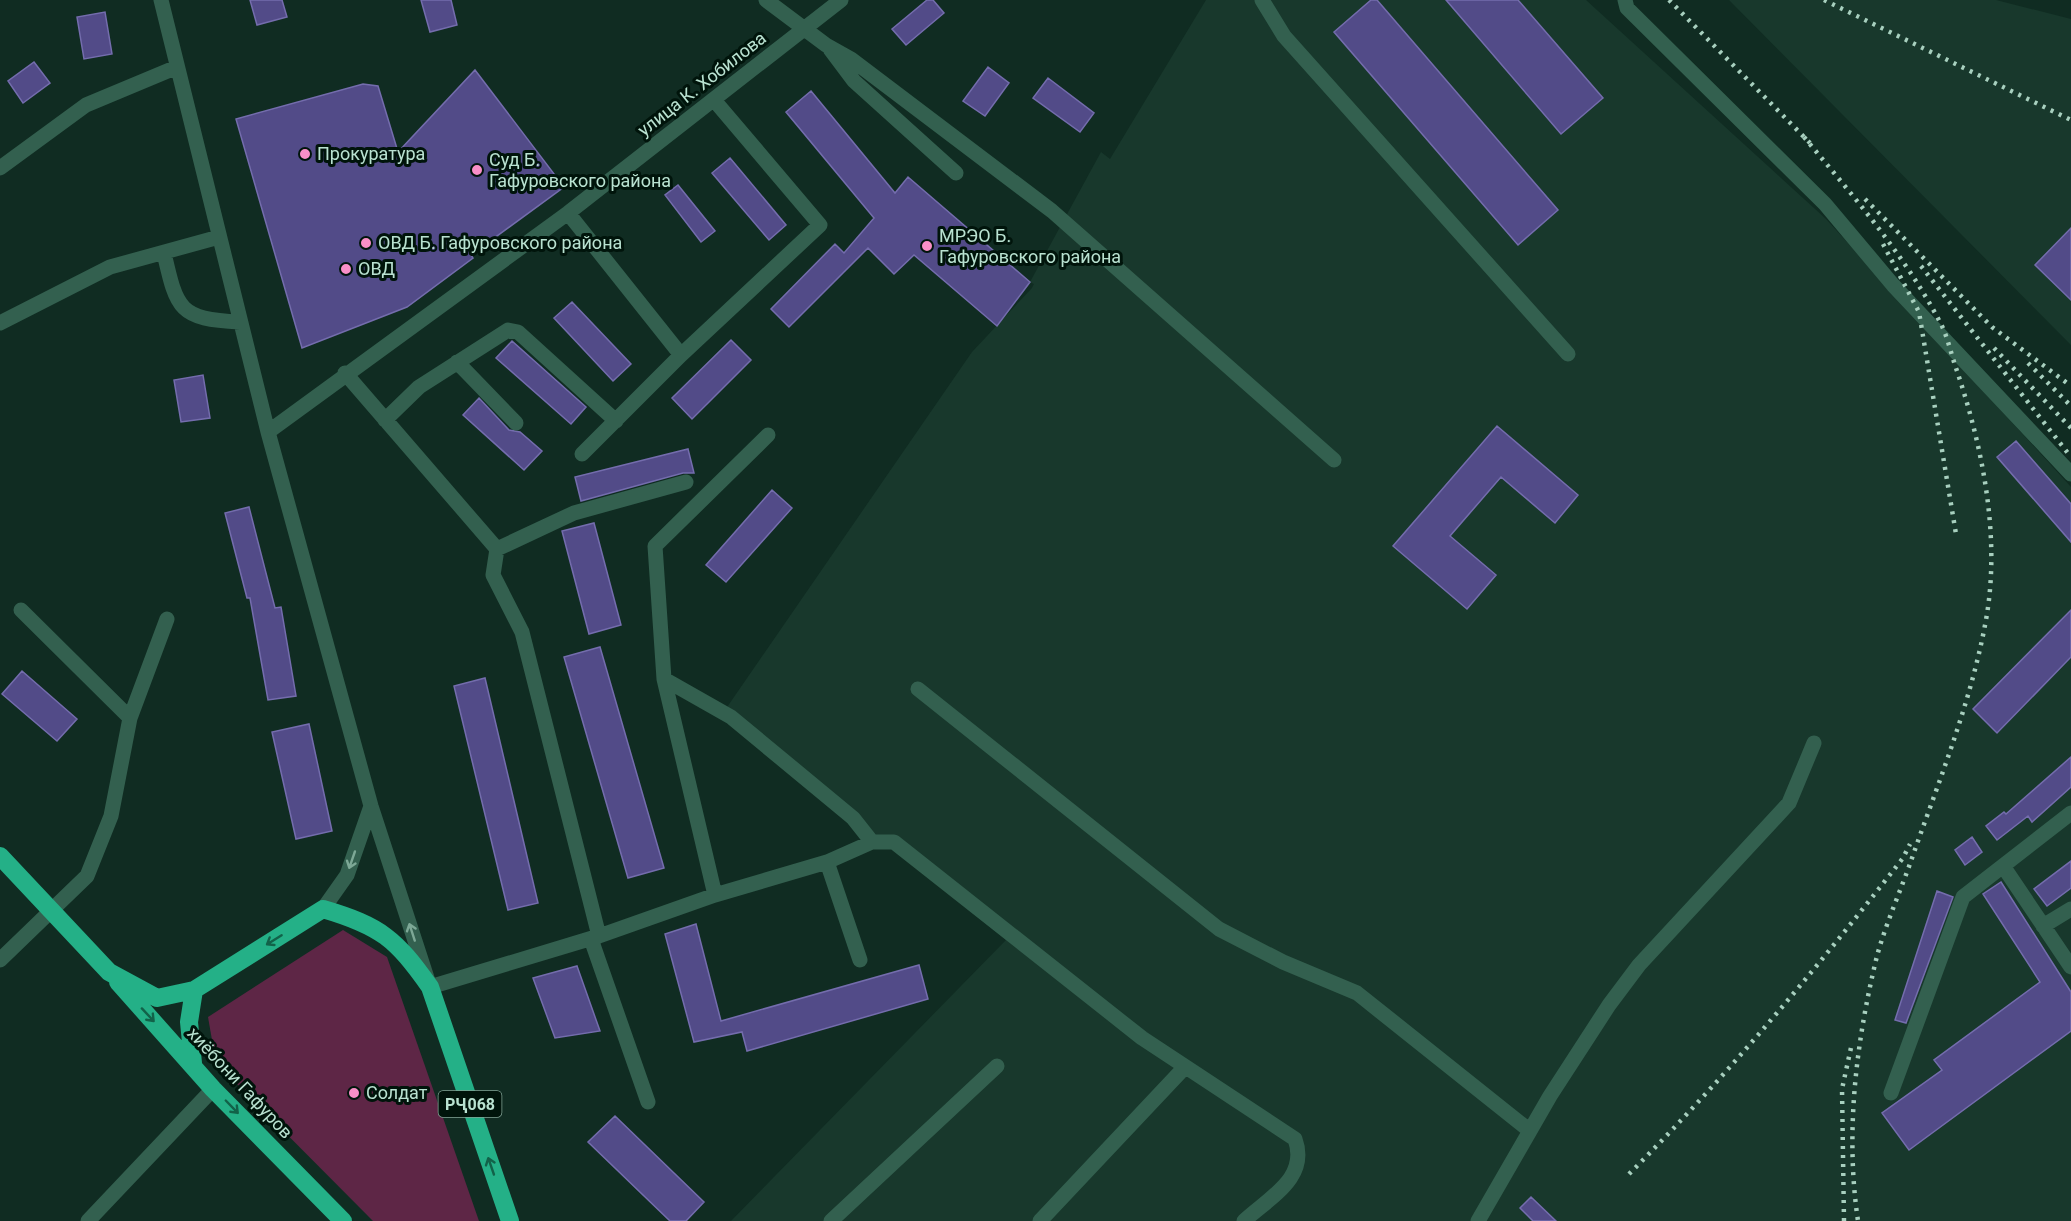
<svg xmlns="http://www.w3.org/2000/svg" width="2071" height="1221" viewBox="0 0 2071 1221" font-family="Roboto,sans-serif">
  <rect width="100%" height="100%" fill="#102c22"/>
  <path fill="#18382c" d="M1206 0H1586L1826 219 2071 487V1221H731L1006 940 723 713 972 352 1032 288 1034 284 1030 282 1101 152 1110 159Z
    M1729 0H1996L2071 19V345Z"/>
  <path fill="#5e2646" d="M343 930 387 957 479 1221H373L216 1063 208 1017Z"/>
  <path fill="#524b88" stroke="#746dad" stroke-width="1.5" d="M250 0H282L287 17 257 25Z
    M421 0H451L457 25 430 32Z
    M927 0H933L944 13 906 45 892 29Z
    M1371 0H1377L1558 210 1518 245 1334 32Z
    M1446 0H1518L1603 98 1561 134Z
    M105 12 112 54 84 59 77 17Z
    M34 62 50 83 23 103 8 81Z
    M988 67 1009 83 985 116 963 101Z
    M475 70 564 187 471 255 473 258 407 307 302 348 236 119 363 84 378 86 398 152Z
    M1048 78 1094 113 1080 132 1033 98Z
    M811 91 895 193 908 177 1030 282 997 326 914 255 894 274 868 248 789 327 771 309 835 244 844 253 874 218 786 112Z
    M730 158 786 225 769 240 712 173Z
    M678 185 715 231 701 242 665 195Z
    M2071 228V300L2035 265Z
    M572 302 631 364 613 381 554 318Z
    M731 340 751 360 692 419 672 398Z
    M512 341 586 407 571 424 496 358Z
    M203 375 210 418 181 422 174 380Z
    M479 398 509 430 520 432 542 451 524 470 463 415Z
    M1497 426 1578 495 1555 523 1501 477 1450 536 1496 575 1467 609 1393 546Z
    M2016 441 2071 504V542L1997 457Z
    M688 449 694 473H683L581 501 575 477Z
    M772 490 792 508 726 582 706 565Z
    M249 507 275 608 281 607 296 696 268 700 250 598H247L225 513Z
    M594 523 621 625 589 634 562 531Z
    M2071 610V657L1997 733 1973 709Z
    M600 647 664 868 628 878 564 657Z
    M22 671 77 719 57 741 2 694Z
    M485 678 538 903 508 910 454 686Z
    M309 724 332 831 296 839 272 732Z
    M2071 757V787L2032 822 2028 816 1997 840 1986 826 2004 812 2006 814Z
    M1972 837 1982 852 1965 865 1955 850Z
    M2071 861V888L2047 906 2034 889Z
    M2001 882 2071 992V1031L1909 1150 1882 1113 1942 1070 1934 1060 2040 982 1983 894Z
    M1937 891 1953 897 1906 1023 1895 1020Z
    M696 924 721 1021 919 965 928 999 747 1051 742 1032 694 1042 665 934Z
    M577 966 600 1031 555 1038 533 978Z
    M615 1116 704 1202 686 1221H670L588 1142Z
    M1531 1197 1556 1221H1533L1520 1208Z"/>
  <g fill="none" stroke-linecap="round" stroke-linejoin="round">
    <path stroke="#33604f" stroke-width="15" d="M161 0 268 432 371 806 430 987 599 936 715 895 664 679 655 546 768 435
      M766 0 826 45 851 59 1052 211 1334 460
      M1262 0 1284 36 1568 354
      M1625 0 1627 8 1825 204 1893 285 2071 474
      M830 49 854 81 956 173
      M0 168 86 105 177 67
      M568 213 681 355
      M164 253C177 310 179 319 240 322
      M0 323 110 267 219 237
      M457 362 516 423
      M345 373 497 549 574 513 686 482
      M385 420 419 387 508 330 518 332 616 421
      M268 432 568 213 841 0
      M582 454 681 355 820 225 714 100
      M497 549 493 575 522 632 599 936
      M21 610 130 718
      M664 679 731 717 853 818 872 842
      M918 689 1219 929 1283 962 1357 993 1530 1131
      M827 862 872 842H894L1142 1038 1295 1139C1309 1178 1270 1197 1244 1221
      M2003 866 2071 967
      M715 895 827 862 860 960
      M323 909 347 875 371 806
      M2043 926 2071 909
      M591 939 648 1102
      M0 960 87 876 111 816 130 718 167 619
      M1891 1093 1963 897 2071 813
      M88 1221 213 1089
      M831 1221 997 1066
      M1040 1221 1185 1067
      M1478 1221 1550 1096 1609 1005 1639 965 1789 803 1814 743"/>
    <path stroke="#24b087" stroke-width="18" d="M0 856 109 972 157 998 194 990 323 909C381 926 396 939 430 987L510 1221
      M118 982 213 1089 343 1221
      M193 1063 189 1022 194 990"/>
    <path stroke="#a8d0bf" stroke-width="4.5" stroke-dasharray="3 6" stroke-linecap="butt" d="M1669 0 1810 143
      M1824 0 2071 120
      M1804 137C1853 196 1905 255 1941 324 1948 338 1951 354 1956 368 1982 445 2000 533 1987 614 1973 697 1940 778 1912 858 1901 890 1886 923 1877 956 1856 1042 1845 1133 1858 1221
      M1865 199 1992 327 2071 386
      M1883 244 1919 312 1956 534
      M1921 266 2071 457
      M1994 348 2071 428
      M2028 363 2071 406
      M1629 1174C1728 1075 1817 968 1903 858L1910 844
      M1844 1221 1842 1089 1852 1043"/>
  </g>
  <defs><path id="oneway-shaft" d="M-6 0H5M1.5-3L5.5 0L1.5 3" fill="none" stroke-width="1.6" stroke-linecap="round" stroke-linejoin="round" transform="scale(1.5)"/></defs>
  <g stroke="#7da896">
    <use href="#oneway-shaft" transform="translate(352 860) rotate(109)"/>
    <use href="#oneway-shaft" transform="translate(412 932) rotate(-108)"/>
  </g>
  <g stroke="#126249">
    <use href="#oneway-shaft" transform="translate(274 940) rotate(148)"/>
    <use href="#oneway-shaft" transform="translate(148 1015) rotate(47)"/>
    <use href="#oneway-shaft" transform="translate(232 1107) rotate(46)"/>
    <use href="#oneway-shaft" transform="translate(491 1166) rotate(-109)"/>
  </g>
  <g fill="#f98fc8" stroke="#00140b" stroke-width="2">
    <circle cx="305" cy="154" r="6"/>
    <circle cx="477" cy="170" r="6"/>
    <circle cx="366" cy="243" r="6"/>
    <circle cx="927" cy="246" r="6"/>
    <circle cx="346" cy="269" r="6"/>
    <circle cx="354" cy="1093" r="6"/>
  </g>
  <g text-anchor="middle" stroke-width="6" stroke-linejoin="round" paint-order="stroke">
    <rect fill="#00140b" stroke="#82a496" stroke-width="1.5" x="438.5" y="1091" width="63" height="26" rx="4.5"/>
    <g font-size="16" font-weight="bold" fill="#b9e2d1">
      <text x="470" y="1110">РҶ068</text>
    </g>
    <g font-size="18" fill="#b9e2d1" stroke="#00140b">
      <text transform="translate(702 84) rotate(-38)" y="6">улица К. Хобилова</text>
      <text transform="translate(240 1083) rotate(47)" y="6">хиёбони Гафуров</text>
    </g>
    <g font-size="18" fill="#b9e2d1" stroke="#00140b" text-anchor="start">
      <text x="317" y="160">Прокуратура</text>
      <text x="489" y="166">Суд Б.<tspan x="489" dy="21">Гафуровского района</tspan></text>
      <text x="939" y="242">МРЭО Б.<tspan x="939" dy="21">Гафуровского района</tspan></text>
      <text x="378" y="249">ОВД Б. Гафуровского района</text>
      <text x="358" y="275">ОВД</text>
      <text x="366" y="1099">Солдат</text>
    </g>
  </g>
</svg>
